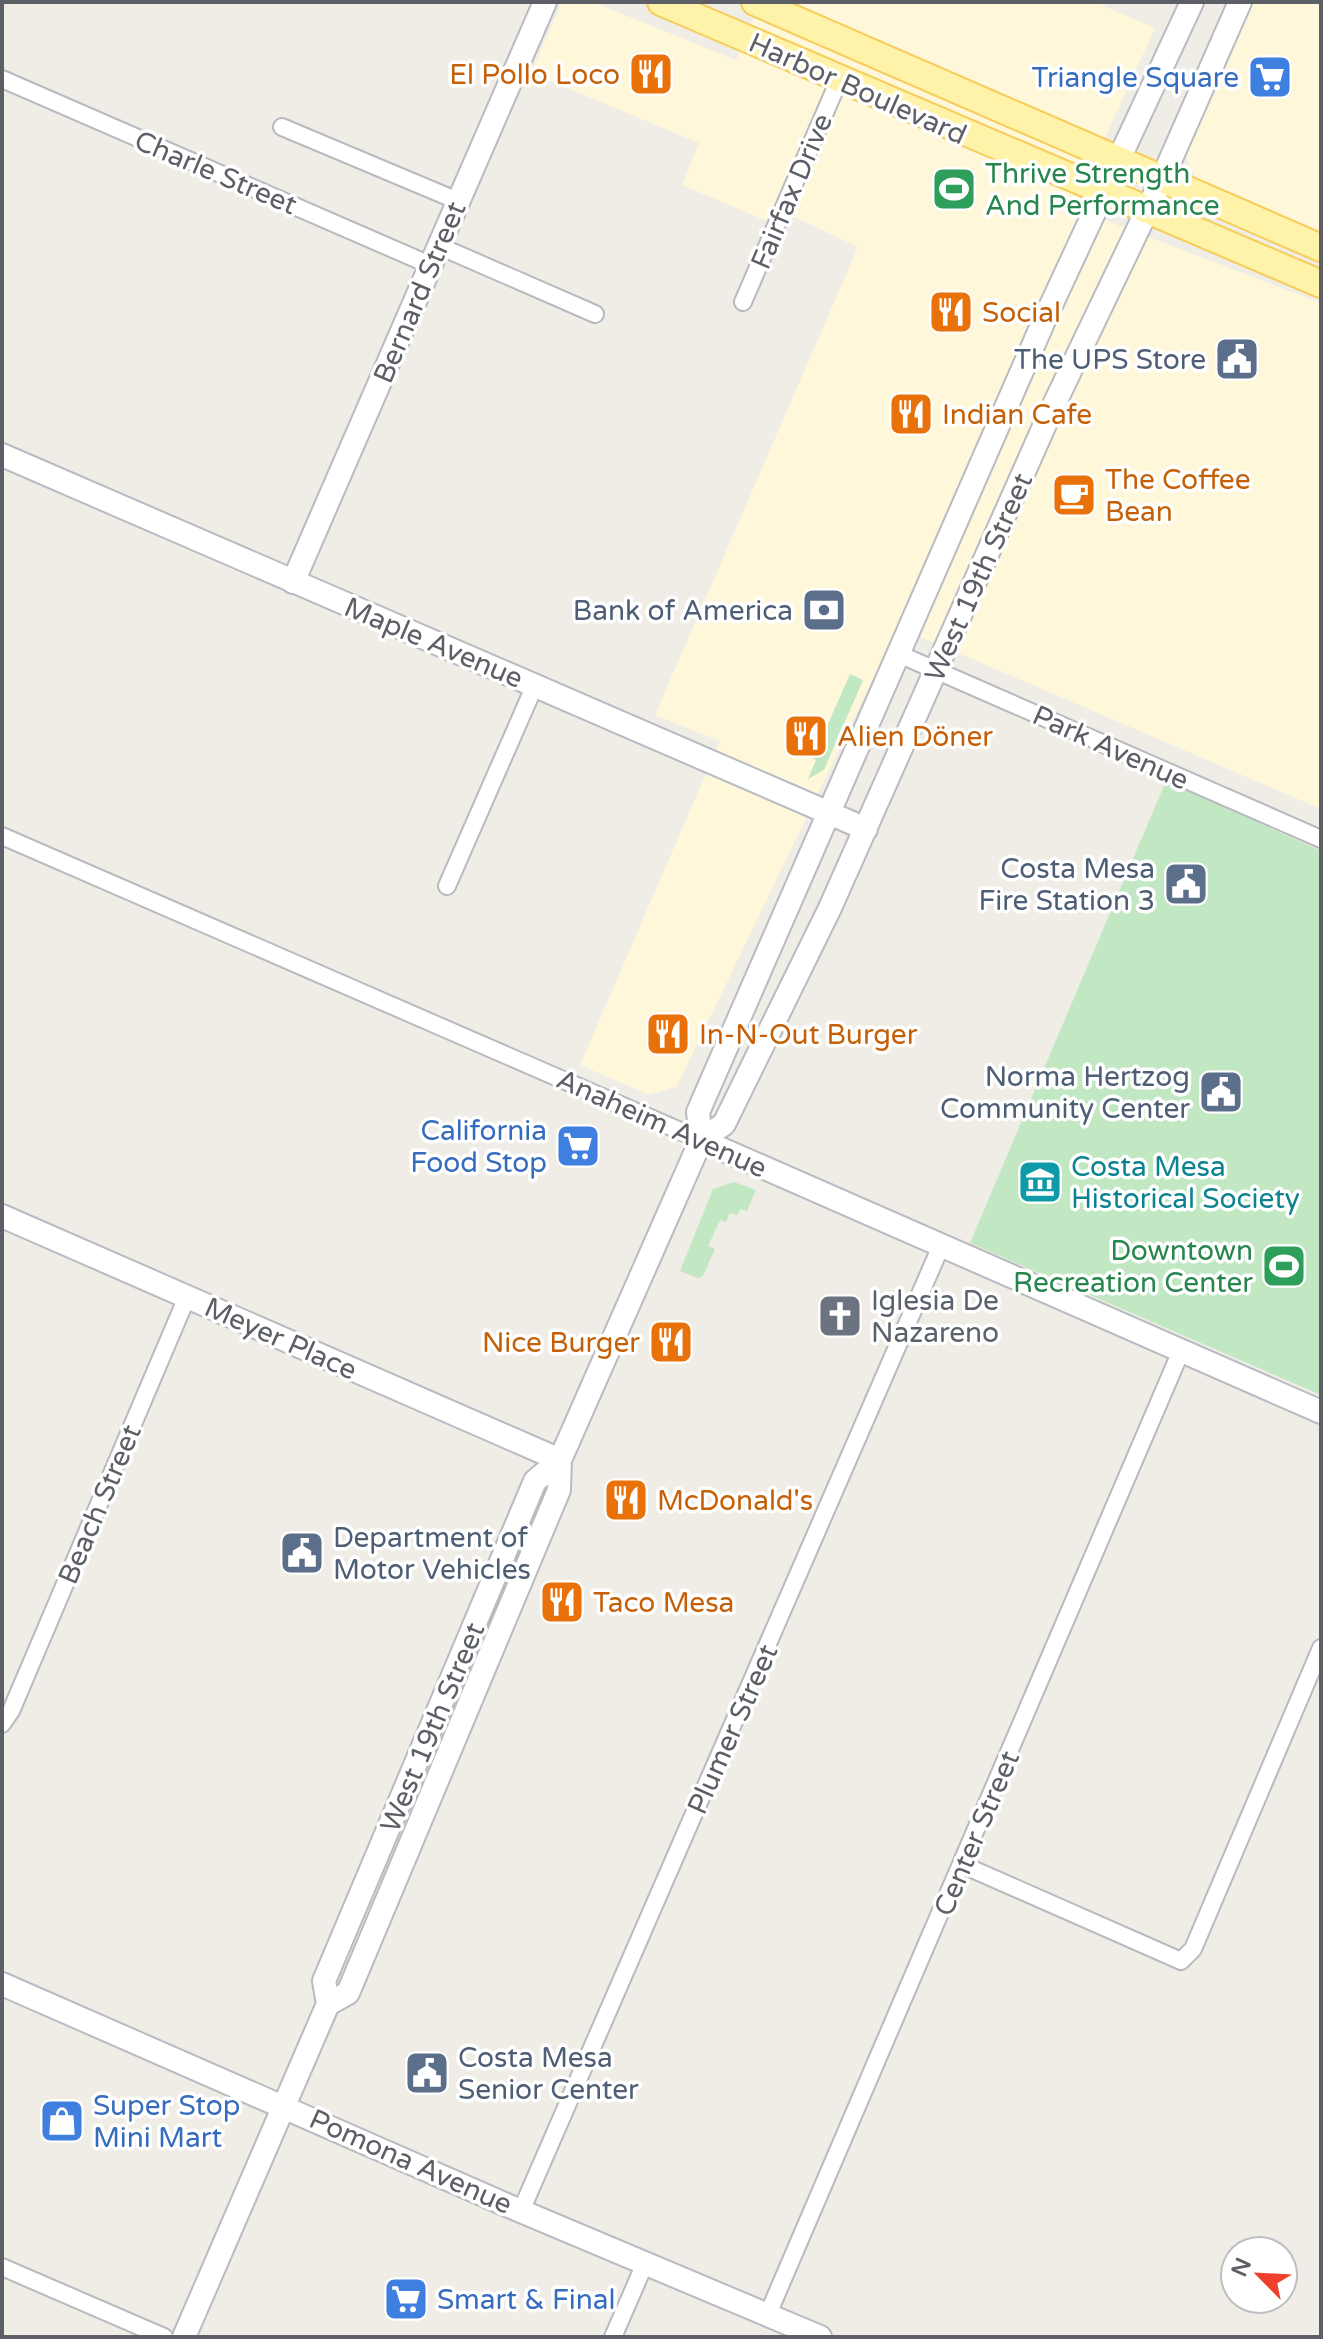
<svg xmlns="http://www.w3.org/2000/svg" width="1323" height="2339" viewBox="0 0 1323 2339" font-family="'Varela Round',sans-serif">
  <rect width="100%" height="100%" fill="#efede5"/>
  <path fill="#fff7da" d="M562 2H593L736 60 761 2H1095L1155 28 1073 208 1321 303V809L898 627 677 1086 649 1095 580 1065 720 741 655 715 858 247 788 214 781 227 682 185 699 143 541 77 533 68Z
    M1253 2H1321V232L1201 183 1189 168 1186 153Z"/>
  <path fill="#c1e8c2" d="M850 674 863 680 824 770 808 779 816 760 813 758Z
    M1166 781 1321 851V1395L970 1243Z
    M734 1182 756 1190 747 1211 741 1209 737 1215 730 1213 726 1222 720 1220 708 1246 715 1249 703 1276 698 1278 680 1271 713 1189Z"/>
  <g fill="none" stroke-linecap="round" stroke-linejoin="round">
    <g stroke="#b7babf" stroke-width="20">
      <path id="street" d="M2 79 430 265
        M282 127 458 201
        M439 246 595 314
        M743 302 839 80
        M901 655 1321 839
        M2 836 701 1140
        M447 886 535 685
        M2 1724 11 1711 187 1297
        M963 1865 1181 1961 1193 1949 1321 1648
        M521 2211 941 1246
        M2 2267 164 2337
        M768 2314 1181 1351
        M613 2337 646 2261"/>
    </g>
    <g stroke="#b8bbc1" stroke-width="26">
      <path id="secondary" d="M2 455 866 829
        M293 582 545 2
        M701 1140 724 1124 830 908 1050 413 1162 179 1240 2
        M701 1140 1321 1412
        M2 1216 560 1460
        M2 1984 509 2206 820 2337
        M328 2004 348 1993 559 1490 560 1460 701 1140 698 1112 1046 316 1192 2
        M184 2337 328 2004 324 1981 535 1481 560 1460"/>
    </g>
    <g stroke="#f6cd58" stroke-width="30">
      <path id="primary" d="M661 2 1321 284
        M755 2 1321 248"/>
    </g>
    <use href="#street" stroke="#fff" stroke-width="16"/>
    <use href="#secondary" stroke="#fff" stroke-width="22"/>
    <use href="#primary" stroke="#fff3aa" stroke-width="26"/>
  </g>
  <defs>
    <g id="restaurant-square" transform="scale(2.3)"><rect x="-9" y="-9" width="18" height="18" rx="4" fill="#e8710a" stroke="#fff"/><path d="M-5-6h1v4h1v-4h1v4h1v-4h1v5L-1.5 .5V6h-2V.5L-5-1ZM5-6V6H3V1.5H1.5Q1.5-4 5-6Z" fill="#fff"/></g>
    <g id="supermarket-square" transform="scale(2.3)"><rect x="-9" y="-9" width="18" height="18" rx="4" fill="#3f7fe0" stroke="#fff"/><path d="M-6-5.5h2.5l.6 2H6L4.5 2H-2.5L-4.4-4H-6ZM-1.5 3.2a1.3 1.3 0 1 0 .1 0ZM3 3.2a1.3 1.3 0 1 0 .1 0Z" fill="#fff"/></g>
    <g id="stadium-square" transform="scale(2.3)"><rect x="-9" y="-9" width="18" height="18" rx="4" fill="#2e9e5b" stroke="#fff"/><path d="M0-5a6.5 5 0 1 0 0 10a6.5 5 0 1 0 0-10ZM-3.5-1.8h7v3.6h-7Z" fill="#fff"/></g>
    <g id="civic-square" transform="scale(2.3)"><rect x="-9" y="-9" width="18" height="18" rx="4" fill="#5c6f8a" stroke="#fff"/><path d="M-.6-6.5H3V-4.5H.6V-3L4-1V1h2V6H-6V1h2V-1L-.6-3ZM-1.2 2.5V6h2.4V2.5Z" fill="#fff"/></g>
    <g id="cafe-square" transform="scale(2.3)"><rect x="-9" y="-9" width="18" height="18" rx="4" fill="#e8710a" stroke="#fff"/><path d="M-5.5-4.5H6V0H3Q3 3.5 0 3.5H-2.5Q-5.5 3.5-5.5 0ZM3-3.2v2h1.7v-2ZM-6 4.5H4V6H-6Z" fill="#fff"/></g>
    <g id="bank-square" transform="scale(2.3)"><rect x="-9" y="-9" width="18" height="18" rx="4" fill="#5c6f8a" stroke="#fff"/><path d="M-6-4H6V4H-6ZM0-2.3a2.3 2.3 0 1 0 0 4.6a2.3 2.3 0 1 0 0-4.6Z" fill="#fff"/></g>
    <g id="museum-square" transform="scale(2.3)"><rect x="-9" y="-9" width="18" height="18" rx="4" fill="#0f9aa8" stroke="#fff"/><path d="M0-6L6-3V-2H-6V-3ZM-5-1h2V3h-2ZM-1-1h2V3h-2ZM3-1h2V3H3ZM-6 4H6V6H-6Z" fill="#fff"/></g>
    <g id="church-square" transform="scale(2.3)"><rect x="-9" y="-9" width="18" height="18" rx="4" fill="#6b7280" stroke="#fff"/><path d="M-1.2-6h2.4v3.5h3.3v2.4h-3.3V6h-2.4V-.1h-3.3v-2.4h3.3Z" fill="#fff"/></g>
    <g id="shop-square" transform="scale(2.3)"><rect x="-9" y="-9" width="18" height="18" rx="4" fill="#3f7fe0" stroke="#fff"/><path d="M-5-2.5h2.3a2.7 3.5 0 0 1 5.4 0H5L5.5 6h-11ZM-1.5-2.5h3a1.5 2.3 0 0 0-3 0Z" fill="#fff"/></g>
  </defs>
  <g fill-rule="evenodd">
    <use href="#restaurant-square" x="651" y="74"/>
    <use href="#supermarket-square" x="1270" y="77"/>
    <use href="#stadium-square" x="954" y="189"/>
    <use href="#restaurant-square" x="951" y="312"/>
    <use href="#civic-square" x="1237" y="359"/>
    <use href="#restaurant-square" x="911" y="414"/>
    <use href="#cafe-square" x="1074" y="495"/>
    <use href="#bank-square" x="824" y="610"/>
    <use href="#restaurant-square" x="806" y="736"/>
    <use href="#civic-square" x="1186" y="884"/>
    <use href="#restaurant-square" x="668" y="1034"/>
    <use href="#civic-square" x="1221" y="1092"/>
    <use href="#supermarket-square" x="578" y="1146"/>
    <use href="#museum-square" x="1040" y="1182"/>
    <use href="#stadium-square" x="1284" y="1266"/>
    <use href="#church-square" x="840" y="1316"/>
    <use href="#restaurant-square" x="671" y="1342"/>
    <use href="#restaurant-square" x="626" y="1500"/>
    <use href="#civic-square" x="302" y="1553"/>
    <use href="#restaurant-square" x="562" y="1602"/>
    <use href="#civic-square" x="427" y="2073"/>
    <use href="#shop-square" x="62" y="2121"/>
    <use href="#supermarket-square" x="406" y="2299"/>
  </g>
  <g text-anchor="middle" stroke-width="7" stroke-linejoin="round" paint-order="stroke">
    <g font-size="28" fill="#c56008" stroke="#fff" text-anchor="start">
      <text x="620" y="84" text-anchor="end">El Pollo Loco</text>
      <text x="982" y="322">Social</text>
      <text x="942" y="424">Indian Cafe</text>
      <text x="1105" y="489">The Coffee<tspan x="1105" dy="32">Bean</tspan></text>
      <text x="837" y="746">Alien Döner</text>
      <text x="699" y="1044">In-N-Out Burger</text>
      <text x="640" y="1352" text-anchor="end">Nice Burger</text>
      <text x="657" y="1510">McDonald's</text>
      <text x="593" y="1612">Taco Mesa</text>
    </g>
    <g font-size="28" fill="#366cbe" stroke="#fff" text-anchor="end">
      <text x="1239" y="87">Triangle Square</text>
      <text x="547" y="1140">California<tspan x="547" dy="32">Food Stop</tspan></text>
      <text x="93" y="2115" text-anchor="start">Super Stop<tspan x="93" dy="32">Mini Mart</tspan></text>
      <text x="437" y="2309" text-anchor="start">Smart &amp; Final</text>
    </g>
    <g font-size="28" fill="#5c6066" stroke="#fff">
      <text transform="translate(858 88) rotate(24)" y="10">Harbor Boulevard</text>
      <text transform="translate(216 172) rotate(23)" y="10">Charle Street</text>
      <text transform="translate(791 191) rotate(-67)" y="10">Fairfax Drive</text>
      <text transform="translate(419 292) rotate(-67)" y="10">Bernard Street</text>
      <text transform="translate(978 577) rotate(-66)" y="10">West 19th Street</text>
      <text transform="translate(434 642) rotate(23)" y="10">Maple Avenue</text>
      <text transform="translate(1111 747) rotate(24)" y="10">Park Avenue</text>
      <text transform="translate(662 1123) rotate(24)" y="10">Anaheim Avenue</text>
      <text transform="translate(281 1338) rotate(24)" y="10">Meyer Place</text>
      <text transform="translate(99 1504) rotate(-67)" y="10">Beach Street</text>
      <text transform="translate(432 1727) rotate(-67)" y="10">West 19th Street</text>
      <text transform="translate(732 1729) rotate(-66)" y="10">Plumer Street</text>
      <text transform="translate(976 1833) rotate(-67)" y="10">Center Street</text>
      <text transform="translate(411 2161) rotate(24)" y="10">Pomona Avenue</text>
    </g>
    <g font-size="28" fill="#27864d" stroke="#fff" text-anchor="start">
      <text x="985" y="183">Thrive Strength<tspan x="985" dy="32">And Performance</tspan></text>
      <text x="1253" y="1260" text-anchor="end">Downtown<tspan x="1253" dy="32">Recreation Center</tspan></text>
    </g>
    <g font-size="28" fill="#4e5e75" stroke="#fff" text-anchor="end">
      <text x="1206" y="369">The UPS Store</text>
      <text x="793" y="620">Bank of America</text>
      <text x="1155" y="878">Costa Mesa<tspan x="1155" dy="32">Fire Station 3</tspan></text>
      <text x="1190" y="1086">Norma Hertzog<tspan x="1190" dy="32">Community Center</tspan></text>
      <text x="333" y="1547" text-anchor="start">Department of<tspan x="333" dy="32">Motor Vehicles</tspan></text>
      <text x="458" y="2067" text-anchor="start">Costa Mesa<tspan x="458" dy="32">Senior Center</tspan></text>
    </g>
    <g font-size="28" fill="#0d838f" stroke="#fff" text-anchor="start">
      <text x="1071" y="1176">Costa Mesa<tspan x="1071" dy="32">Historical Society</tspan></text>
    </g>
    <g font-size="28" fill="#5b616d" stroke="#fff" text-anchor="start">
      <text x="871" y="1310">Iglesia De<tspan x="871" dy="32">Nazareno</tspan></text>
    </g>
  </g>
  <rect width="1323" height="2339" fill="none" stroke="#5c6066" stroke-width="8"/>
  <g transform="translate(1259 2275) rotate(294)"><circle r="38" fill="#ffffff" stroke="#bebfc2" stroke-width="2"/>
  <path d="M0-6L14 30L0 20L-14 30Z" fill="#ee402c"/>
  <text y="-12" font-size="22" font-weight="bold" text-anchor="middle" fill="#5c6066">N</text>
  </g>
</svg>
